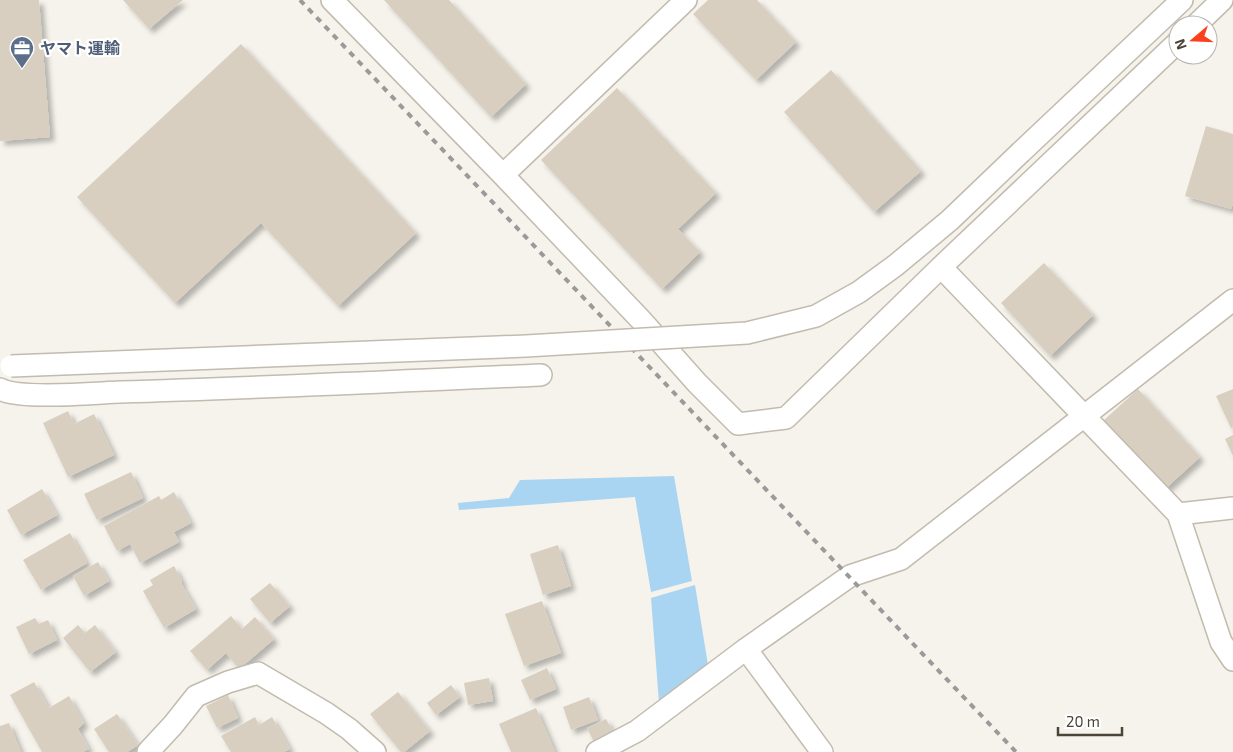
<svg xmlns="http://www.w3.org/2000/svg" width="1233" height="752" viewBox="0 0 1233 752" font-family="'Exo 2','Noto Sans JP',sans-serif">
  <defs>
    <filter id="shadow"><feDropShadow dx="4.5" dy="4.5" stdDeviation="2.5" flood-color="#0004"/></filter>
  </defs>
  <rect width="100%" height="100%" fill="#f6f3ec"/>
  <path fill="#a9d4f2" d="M674 476 692 581 651 592 635 497 459 510 458 503 509 498 520 480Z
    M695 585 708 665 659 703 651 598Z"/>
  <path fill="#d8cfc1" filter="url(#shadow)" d="M0 0H39L50 137 0 141Z
    M123 0H183L149 29Z
    M384 0H449L526 84 491 117Z
    M708 0H757L796 42 756 80 693 14Z
    M241 44 416 233 338 306 261 223 175 303 77 197Z
    M831 70 921 171 874 212 784 112Z
    M617 88 716 193 678 229 700 252 662 289 541 160Z
    M1206 126 1233 134V204L1231 209 1185 196Z
    M1044 263 1093 315 1050 356 1001 303Z
    M1138 389 1200 457 1165 489 1103 421Z
    M1233 389V427L1231 428 1216 396Z
    M68 411 74 424 94 414 114 455 68 477 43 423Z
    M1233 435V456L1225 439Z
    M131 472 143 498 97 520 84 494Z
    M42 489 57 515 21 535 7 510Z
    M174 492 191 523 174 532 179 542 140 563 130 544 117 551 104 526 159 496 161 500Z
    M70 533 87 563 41 590 23 560Z
    M558 545 571 586 543 595 530 554Z
    M98 562 109 581 84 596 73 576Z
    M174 566 182 581 181 583 196 609 164 628 143 591 153 585 150 580Z
    M270 583 290 606 270 623 250 599Z
    M542 601 561 653 524 666 505 614Z
    M231 616 242 629 255 617 274 639 239 669 226 653 207 670 190 651Z
    M35 618 39 624 48 620 57 640 29 654 16 627Z
    M78 625 85 633 95 625 116 652 90 672 63 638Z
    M547 668 556 689 530 700 521 680Z
    M489 678 493 701 468 705 464 683Z
    M34 682 49 708 69 696 84 723 78 729 89 749 83 752H42L10 695Z
    M451 685 460 697 436 715 427 703Z
    M398 692 430 731 404 752H401L370 714Z
    M228 695 238 718 217 728 206 706Z
    M589 697 598 720 571 730 563 707Z
    M536 708 555 752H511L499 724Z
    M117 714 138 745 127 752H109L94 729Z
    M255 717 259 725 272 717 290 749 284 752H231L221 736Z
    M606 719 614 734 595 744 587 728Z
    M9 723 21 752H0V726Z"/>
  <g fill="none" stroke-linecap="round" stroke-linejoin="round">
    <g stroke="#c2bbae" stroke-width="24">
      <path id="minor" d="M332 0 503 175 641 320 697 383 738 424 786 418 941 267 1178 514 1221 642 1233 660
        M1196 25 1222 0
        M1021 152 1182 0
        M503 175 686 0
        M941 267 1178 42
        M0 389C20 400 94 393 120 392 260 388 400 381 541 375
        M1178 514 1233 508
        M746 649 822 752
        M148 752 173 725 196 696 228 682 258 673 326 713 349 729 375 752
        M597 752 637 731 746 649 850 576 901 559 1233 300"/>
    </g>
    <use href="#minor" stroke="#fff" stroke-width="21"/>
    <path stroke="#9a9a9a" stroke-width="4" stroke-dasharray="6 6" stroke-linecap="butt" d="M300 0 1016 752"/>
    <g stroke="#c2bbae" stroke-width="24" stroke-linecap="butt">
      <path id="minor-bridge" d="M11 366 526 346 747 333 816 316 859 292 896 265 950 220 1021 152"/>
    </g>
    <use href="#minor-bridge" stroke="#fff" stroke-width="21"/>
  </g>
  <defs>
    <g id="office-pin" transform="scale(1.25)"><path d="M0 17L-7.5 6A9.5 9.5 0 1 1 7.5 6Z" fill="#5c6f8a" stroke="#fff"/><path d="M-6-3h4V-5.5h4V-3h4V5H-6ZM-1-4.5V-3h2v-1.5ZM-6 0V1H6V0Z" fill="#fff"/></g>
  </defs>
  <g fill-rule="evenodd">
    <use href="#office-pin" x="22" y="48"/>
  </g>
  <g text-anchor="middle" stroke-width="4.5" stroke-linejoin="round" paint-order="stroke">
    <g font-size="16" font-weight="bold" fill="#4e5e75" stroke="#fff" text-anchor="start">
      <text x="40" y="54">ヤマト運輸</text>
    </g>
  </g>
  <g transform="translate(1193 40) rotate(251)"><circle r="24" fill="#ffffff" stroke="#b7b4b0"/>
  <path d="M0-4L9 19L0 12L-9 19Z" fill="#fc3f1d"/>
  <text y="-8" font-size="14" font-weight="bold" text-anchor="middle" fill="#4b4439">N</text>
  </g>
  <path d="M1058 727v8h64v-8" fill="none" stroke="#4b4439" stroke-width="2.5"/>
  <text x="1066" y="727" font-size="15" fill="#4b4439" stroke="#ffffff" stroke-width="4" paint-order="stroke">20 m</text>
</svg>
